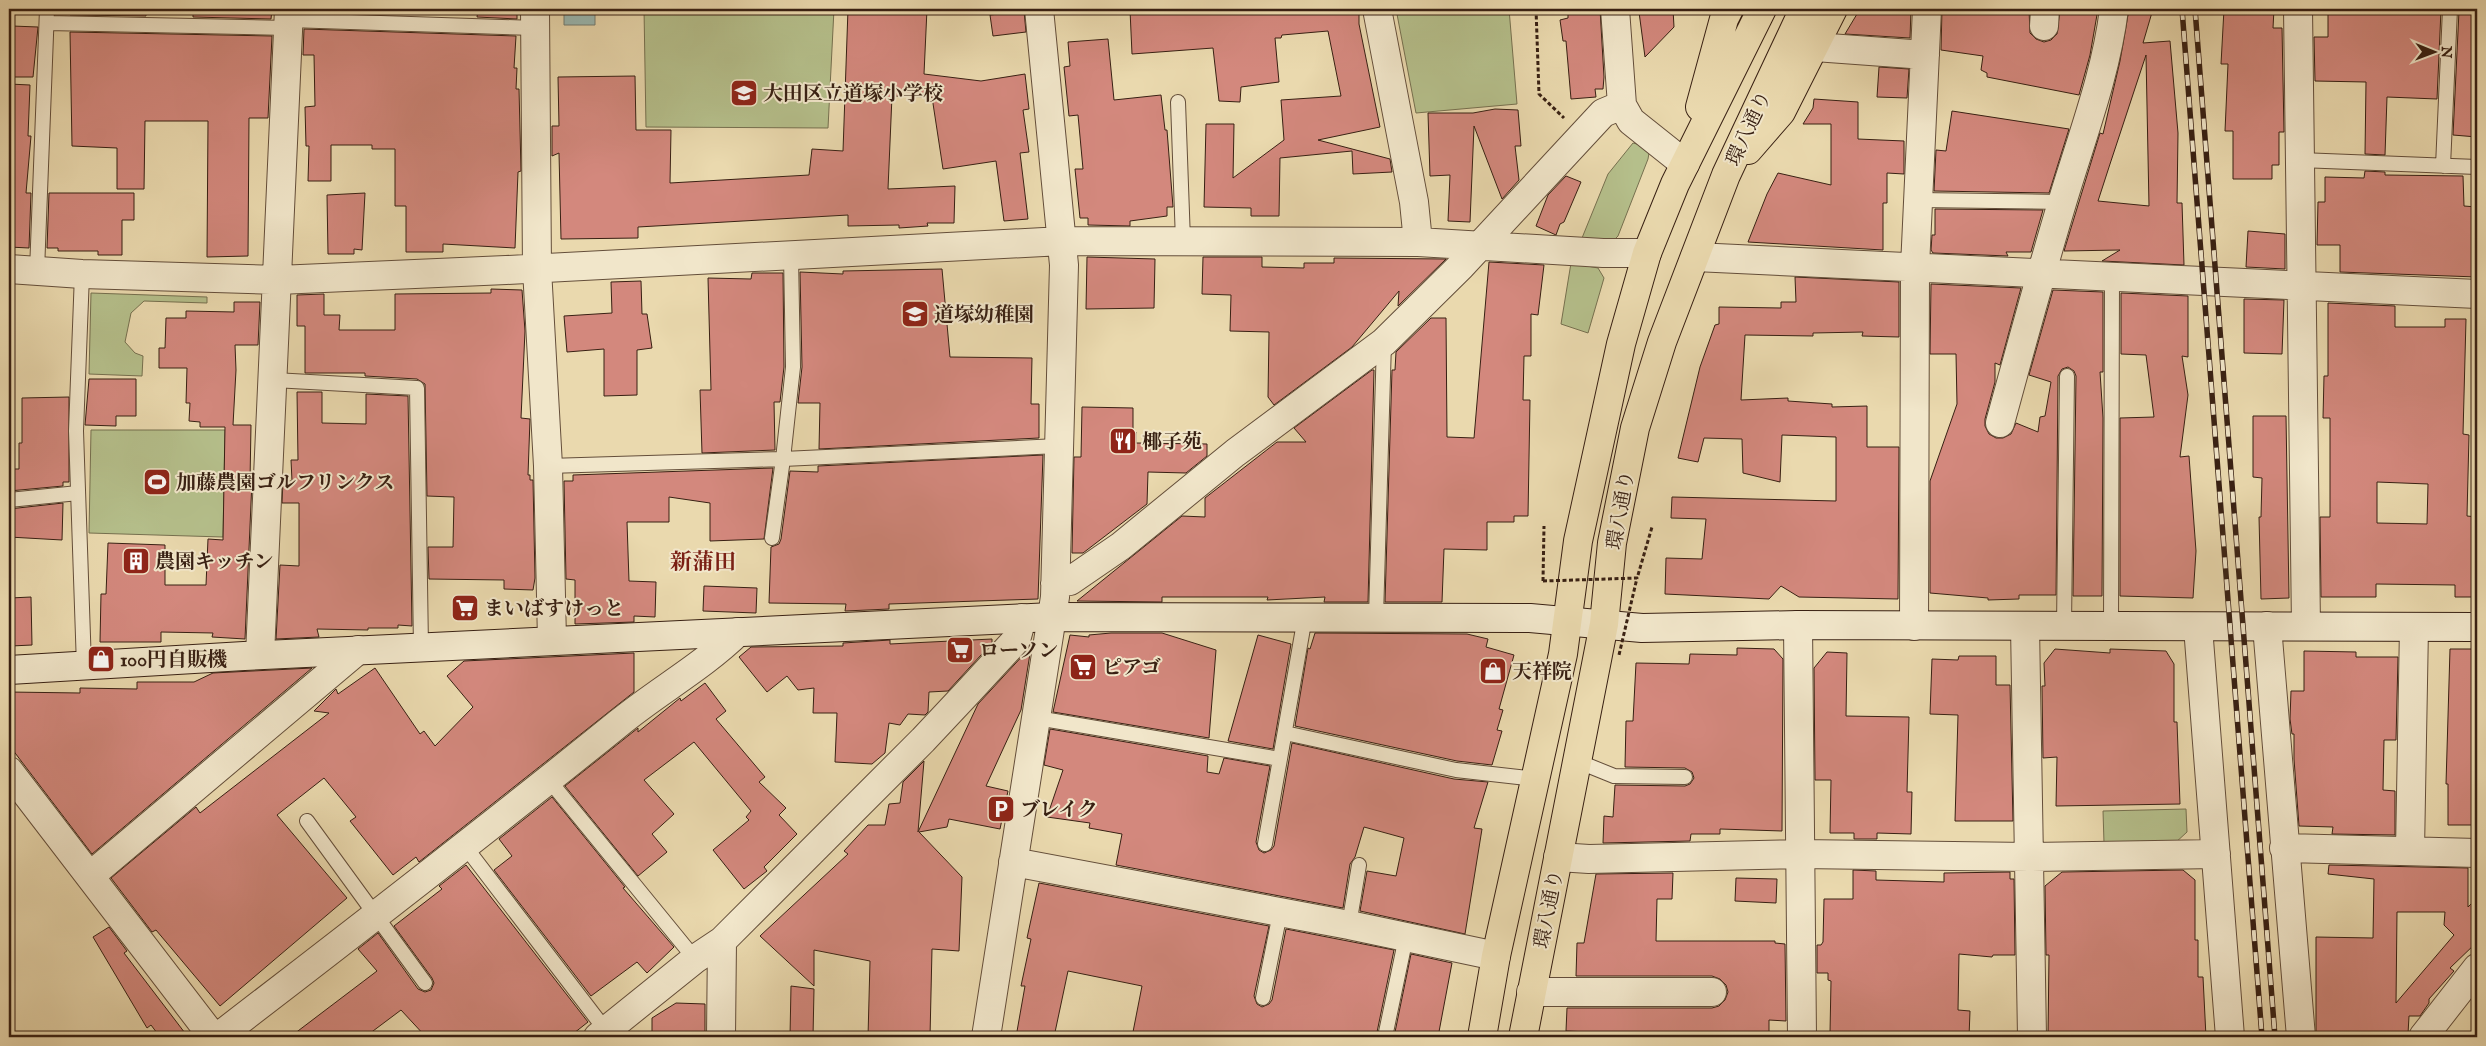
<svg xmlns="http://www.w3.org/2000/svg" width="2486" height="1046" viewBox="0 0 2486 1046" font-family="'IM FELL English','Noto Serif JP',serif">
  <rect width="100%" height="100%" fill="#ead9ae"/>
  <filter id="stains"><feTurbulence type="fractalNoise" baseFrequency=".004" numOctaves="4"/><feColorMatrix values="0 0 0 0 .2 0 0 0 0 .09 0 0 0 0 .02 0 0 0 .5 -.17"/></filter>
  <radialGradient id="worn" r=".72"><stop offset=".6" stop-color="#630" stop-opacity="0"/><stop offset="1" stop-color="#630" stop-opacity=".3"/></radialGradient>
  <path fill="#b5bf8b" stroke="#76704f" d="M644 9H834L828 128 646 127Z
    M1396 9H1509L1517 104 1416 113Z
    M1633 143 1645 146 1649 153 1648 159 1618 236 1614 240 1582 238 1608 174Z
    M1571 263 1598 268 1604 278 1588 333 1561 324Z
    M91 293 207 297V303L144 301 131 313 125 342 135 353 143 356 142 376 89 374Z
    M91 430H225L223 537 89 533Z
    M2186 809 2187 832 2174 844 2104 843 2103 811Z"/>
  <path fill="#9ab9b3" stroke="#737c73" d="M564 9H595V25H564Z"/>
  <path fill="#d3887d" stroke="#382013" fill-rule="evenodd" d="M70 9H146V16L70 15Z
    M193 9H272L271 19 193 17Z
    M362 9H387V14H362Z
    M478 9H517V19L477 17Z
    M848 9H927L924 74 981 81 1025 74 1029 109 1023 110 1029 152 1020 153 1028 219 1004 221 996 161 943 169 932 97 892 96 888 189 955 186 954 223H927L928 226 899 228V225L848 226V215L638 227V238L561 239 559 153 552 156V126H559L558 77 635 76 636 130H671L670 183 809 175 812 149 843 151Z
    M1175 9H1359V24L1380 127 1318 140 1390 159 1392 172 1353 174 1352 151 1280 158 1279 216H1251V208L1204 207 1206 124H1234L1233 178 1284 140 1281 100 1341 96 1328 31 1282 35 1281 38H1275L1279 82 1241 87 1240 102 1219 101 1213 48 1132 54 1130 10Z
    M1568 9H1600L1604 77 1603 89H1595L1596 97 1571 99 1566 41H1563L1560 20 1568 18Z
    M1673 9 1674 27 1645 57 1639 12Z
    M1860 9H1911L1910 38 1845 34Z
    M1942 9H2029L2030 33 2036 39 2044 42 2051 40 2057 34 2060 9H2098L2090 55 2079 95 1987 77V73L1981 70 1983 56 1941 50Z
    M2129 9H2153L2143 43 2170 41 2178 133 2177 203H2182L2184 265 2102 261 2120 250 2064 251 2100 133 2103 134 2120 61ZM2146 55 2149 206 2098 201 2110 164Z
    M2224 9H2274L2273 28H2282L2284 132H2279V165H2272V179H2233V131H2225L2228 64H2221Z
    M2328 9 2441 10 2437 99 2387 97 2385 155 2365 154 2366 82 2315 81 2314 37H2328Z
    M1024 11 1026 32 993 36 990 15Z
    M2459 11 2477 12V137L2453 135Z
    M12 26 38 27 33 77H12Z
    M304 29 516 36 514 68H517L516 89H519L521 171 518 172 515 248 443 244V252H406V206H395V149H372V145H331V181H308L309 146H306L305 107 315 106 314 55H303Z
    M70 32 272 36 268 118H249L248 256 207 257 208 121H145L144 189H117V148L72 146Z
    M1108 39 1114 100 1161 95 1165 130H1167L1173 207H1167V216L1130 221V226L1088 225V218H1080L1075 169H1083L1078 115 1069 116 1064 67 1070 66 1068 42Z
    M1879 67 1909 69 1907 98 1877 97Z
    M9 84 30 85 28 136H31L26 193H31L29 248 9 247Z
    M1814 99 1858 102V139L1904 141V174L1887 173V203H1883V250L1748 242 1767 194 1778 173 1831 185V124H1803L1813 108Z
    M1495 109 1518 110 1521 146H1515L1519 180 1502 199 1474 126 1470 222 1448 221 1450 175 1430 176 1428 113H1473Z
    M1952 111 2069 129 2049 193 1934 191 1936 150 1946 151Z
    M2365 171 2385 172V175L2463 176 2464 206 2477 207V277L2340 272V245H2317L2318 202H2325V177L2364 178Z
    M1566 176 1581 182 1564 222 1560 224 1556 235 1536 226 1548 195Z
    M49 193H134V220H122V255H98V251H58V248H47Z
    M365 193 362 250 354 249V254H328L327 195Z
    M1935 209 2043 210 2031 252H2006L2008 256 1933 253 1931 250 1932 235H1935Z
    M2248 231 2285 234V269L2246 267Z
    M1087 257 1155 259 1154 308 1086 309Z
    M1203 257H1262V267L1304 268V263H1334V258L1446 259 1398 306 1399 291 1352 347 1274 405 1268 397 1269 332 1230 331 1231 295 1202 294Z
    M1489 262 1544 265 1538 315 1531 314V356H1524L1523 400H1530L1528 516H1514V522H1487V550L1444 549 1442 602H1385L1392 370H1395L1396 352 1431 318H1446L1447 437 1474 438Z
    M942 269 950 357 1032 358 1031 404H1039V438L819 449 820 403H798L802 367 800 272 843 274V271Z
    M752 273H783L784 367 780 402H774L775 450 702 453 700 390H711L708 278 751 279Z
    M1795 277 1899 282V337L1862 336 1863 332 1813 333V336L1745 335 1741 400 1788 398V401L1832 404V407L1867 406V447H1899L1898 599 1799 597 1781 586 1769 599 1665 594 1666 558 1702 559 1706 519 1671 518 1672 497 1836 501V437L1782 435 1780 482 1743 473 1742 439 1704 438 1698 462 1678 458 1700 367 1715 325 1719 324V307L1781 308V302H1796Z
    M641 281 642 314H647L652 348 637 350V395L604 396V349L567 352 564 316 612 313 611 282Z
    M1931 284 2021 288 2000 365 1995 363V382L1985 419V426L1989 434 1996 438H2003L2011 434 2016 423 2038 432 2040 417 2045 416 2051 382 2029 375 2053 290 2103 292V372H2100L2103 418 2102 596H2073L2076 376 2074 371 2068 367 2062 369 2058 376 2056 595H2019V599L1988 600V598L1930 593V481L1957 404 1956 354H1930Z
    M491 289 522 290 525 331 521 418 530 419 528 475H530V480H533L535 578 533 590 504 589V580L429 579 428 547H453L454 497 427 496 425 384 417 379 365 376V373H305V326H297V295L324 294V315H340L339 330H395V294L491 293Z
    M2121 293 2188 296V357L2182 356 2188 395 2180 457 2189 456 2196 551 2193 598 2120 596V418L2154 417 2146 355 2121 354Z
    M2244 299 2284 300 2282 354 2244 353Z
    M234 302H260L258 345H235L236 370 233 425H251L250 481H252L245 639 212 637 213 633 161 632V642H100L101 594H106L108 543 165 545V585H206L208 539 223 540 225 427H200V422L189 421 190 403H186L187 368H159V348H165L166 318H186V311L234 312Z
    M2328 303 2395 306V327H2445V319H2466L2463 434 2469 435 2467 516 2477 517 2475 597H2455V585L2376 584V597H2321L2320 517H2330V418H2323L2324 376H2328ZM2377 482 2428 484 2427 524 2377 523Z
    M1372 370H1374L1368 602H1324L1325 597 1267 600 1268 597H1162V602L1077 601 1182 516 1205 517V498L1277 442H1306L1294 428Z
    M89 379H136V416H116V426L85 425Z
    M297 392H322V423L366 424V394L408 396 412 626 398 625V628H368V630L317 629 319 637 276 639 280 565 299 566V503H282L283 481H292L291 460H298Z
    M69 397V482H63V486L9 491V469H19V443H22V398Z
    M1082 407 1133 408V432H1136V443L1207 444V456L1186 473 1148 472 1147 504 1083 553H1072L1074 457H1081Z
    M2253 416H2286L2289 598 2261 599 2259 517H2261L2262 478 2253 477Z
    M1043 455 1038 599 889 604V609L845 611 846 604 769 603 771 547 779 544 781 539 790 471 818 472V466Z
    M773 468 764 539 710 541V503L669 497V522H627L629 581 656 582 655 617 634 616V622L575 624V580L566 579 564 481H573V475Z
    M63 503 62 540 9 537V509Z
    M704 586 757 588 756 613 703 611Z
    M31 597 32 645 11 646 10 598Z
    M1111 633H1162L1216 650 1209 738 1053 712 1070 635 1089 637V635Z
    M1315 633 1467 634 1488 639 1486 647 1514 655 1499 709 1503 710 1497 730 1502 731 1492 765 1457 761 1295 726 1308 648 1310 649Z
    M1258 635 1291 644 1273 749 1228 741Z
    M992 639V643L948 691 929 692 928 712 925 715 908 714 900 725 889 723 885 753 872 764 835 762 837 713H813L814 688 798 690 787 676 767 692 739 657 751 647 843 646V643L890 640V644Z
    M1032 641 1021 710 986 786 1008 791 1000 829 949 819 947 827 919 832 962 877 959 951 932 949 930 1037H868L870 961 814 950V986L760 936 848 854 844 851 868 825H885L889 804 900 803 903 782 924 761 918 832 978 704 1027 651Z
    M1737 648 1774 649 1783 659 1782 831 1720 829V834H1691L1690 841 1603 843 1604 816 1613 817 1615 785 1685 786 1690 784 1694 778 1692 772 1685 768 1625 767 1626 721H1633L1636 663 1689 664 1690 654 1737 655Z
    M2055 649 2110 653V649L2166 651 2174 664V722H2177L2180 804 2056 806 2057 757 2043 758 2042 686H2045L2044 663Z
    M2450 649H2477V825H2448V784H2446Z
    M2304 651 2356 652V657H2398L2396 740H2384L2383 790 2395 791V835L2332 834 2333 827 2299 826 2294 759V734H2292L2290 719 2291 691H2304Z
    M1827 652 1847 653 1846 716 1909 717 1907 792H1912L1911 834 1877 833V839H1854V833H1830L1831 780H1815L1814 668Z
    M634 653V692L419 862 416 857 393 875 350 821 356 817 324 778 277 815 347 898 220 1006 156 930 152 932 111 878 196 807 200 813 329 713 314 711 336 689 338 694 375 668 420 734 424 731 435 746 473 707 447 676 464 661Z
    M1959 656H1996V685H2010L2013 821H1955L1958 715 1930 714 1932 659 1958 660Z
    M312 668 92 854 9 745V692L80 693V688L137 689V682H194L213 673Z
    M705 683 726 711 716 719 765 777 759 782 786 808 779 815 797 834 764 867 767 871 744 889 713 850 749 820 746 817 751 811 694 742 644 780 674 814 652 834 667 852 638 876 565 786 638 728V732L680 698 681 701Z
    M1050 729 1208 756 1207 772 1219 774 1224 758 1270 766 1256 842 1259 850 1264 853 1271 850 1274 846 1292 743 1454 779 1488 782 1474 828 1482 829 1465 934 1360 911 1367 871 1396 876 1404 838 1364 827 1355 857 1350 864 1343 908 1116 865 1122 834 1089 828 1090 823 1047 817 1063 770 1044 765Z
    M552 797 625 887 623 888 674 947 647 973 637 962 591 996 494 870 512 856 499 839Z
    M466 865 588 1022 569 1037H426L401 1010 365 1037H290L377 971 358 949 378 933 418 989 425 992 431 990 434 983 432 978 394 926 442 889 439 886Z
    M2329 865 2468 868V907L2477 898V942L2450 968 2454 971 2429 999V1003L2420 1016H2409L2408 1034 2316 1032V937L2373 938 2374 879 2328 874ZM2397 912H2445L2444 925 2454 935 2396 1003Z
    M1853 870 1876 871V880L1944 882V873L2010 872V879H2014L2015 955H1993L1992 957 1959 954 1958 1010 1970 1011 1969 1037H1943V1035L1830 1033 1831 981 1828 980V973H1817V945H1821L1823 942 1824 899H1853Z
    M2183 870 2195 880V940H2198V977H2203L2206 1037H2048L2049 955H2046L2045 886 2062 872Z
    M1673 873 1672 899H1657L1656 941H1775V943L1785 944 1786 1021 1769 1020V1037H1661V1035L1566 1031 1567 1008H1712L1719 1006 1725 1000 1728 992 1726 985 1720 979 1712 976H1576L1577 943H1584L1596 874Z
    M1736 878 1777 879 1776 903 1735 901Z
    M1039 883 1269 926 1254 996 1257 1004 1262 1007 1269 1004 1272 1000 1286 929 1394 950 1376 1037H1132L1142 986 1068 971 1054 1037H1016L1025 986H1021L1031 939 1027 938Z
    M109 927 127 951 124 953 188 1037H160L151 1025 147 1028 93 937Z
    M1411 954 1452 963 1438 1037H1419L1398 1033V1037H1394Z
    M791 986 814 989 813 1037H790Z
    M676 1003 705 1004V1037H652V1018Z"/>
  <g fill="none" stroke-linecap="round" stroke-linejoin="round">
    <g stroke="#644e3a" stroke-width="16">
      <path id="lane" d="M289 20 535 28
        M47 23 288 28
        M1178 102 1183 241
        M2300 160 2477 167
        M2443 166 2450 9
        M1918 200 2062 202
        M37 271 47 9
        M82 274 76 431 84 666
        M274 380 417 388 421 647
        M548 466 783 459 1058 446
        M9 500 78 493
        M772 538 783 459 793 367 791 255
        M1376 617 1384 342
        M2064 626 2067 376
        M2111 626 2112 276
        M1037 718 1280 759
        M1285 733 1456 770 1536 779
        M1577 761 1614 776 1685 777
        M549 780 695 959
        M307 821 425 983
        M1265 844 1305 617
        M464 845 607 1032
        M1349 925 1359 865
        M1263 998 1280 913
        M1385 1037 1406 937"/>
    </g>
    <g stroke="#644e3a" stroke-width="30">
      <path id="street" d="M535 9 537 269 548 466 552 640
        M1377 9 1414 202 1418 242
        M1615 9 1622 105 1631 121 1685 164
        M2298 9 2306 626
        M2044 26 2045 9
        M1815 47 1925 55
        M1695 257 2477 294
        M9 269 82 274 278 280 506 270 1062 241 1418 242 1603 253H1647
        M2000 423C2020 350 2040 276 2062 203 2081 139 2106 75 2114 9
        M1055 583 1070 581 1121 546 1235 453 1384 342 1461 266 1603 113 1622 105
        M1798 625 1802 1037
        M1914 626 1915 267 1927 9
        M2025 626 2032 1037
        M2267 626 2301 1037
        M2198 627 2230 1037
        M260 655 289 9
        M9 771 213 1037
        M2284 848 2477 853
        M2410 851 2414 627
        M1558 857 1589 859 1800 854 2029 857 2216 854
        M1013 862 1349 925 1496 956
        M90 876 358 650
        M1531 992H1712
        M218 1037C352 934 487 830 619 723 658 691 702 667 738 632
        M598 1037 695 959 722 941 923 740 969 691 1016 640 1022 618
        M721 1037 722 941
        M986 1037 1055 597 1064 265 1039 9
        M2423 1037 2477 968"/>
    </g>
    <g stroke="#382013" stroke-width="30">
      <path id="secondary" d="M9 670 244 656 1052 617 1530 618 1642 628 1798 625 2477 627"/>
    </g>
    <g stroke="#382013" stroke-width="30">
      <path id="primary" d="M1700 107 1724 19 1729 9
        M1748 150 1781 112 1833 9
        M1482 1037 1496 956 1563 654 1578 541 1621 344 1647 253 1675 184 1762 9
        M1523 1037 1604 624 1612 543 1635 428 1662 342 1726 175 1804 9"/>
    </g>
    <path stroke="#382013" stroke-width="3" stroke-dasharray="4 2.5" stroke-linecap="butt" d="M1536 9 1539 94 1564 118
      M1638 575 1652 527
      M1543 581 1544 526"/>
    <use href="#lane" stroke="#f1e6ca" stroke-width="14"/>
    <use href="#street" stroke="#f1e6ca" stroke-width="28"/>
    <use href="#secondary" stroke="#f1e6ca" stroke-width="28"/>
    <use href="#primary" stroke="#ead9ae" stroke-width="28"/>
    <g stroke="#382013" stroke-width="5.5">
      <path id="rail" d="M2182 9 2262 1037
        M2195 9 2275 1037"/>
    </g>
    <use href="#rail" stroke="#f1e6ca" stroke-width="4" stroke-dasharray="11" stroke-linecap="butt"/>
    <path stroke="#382013" stroke-width="3" stroke-dasharray="4 2.5" stroke-linecap="butt" d="M1543 581 1637 578 1619 655"/>
  </g>
  <defs>
    <g id="school-square" transform="scale(1.4375)"><rect x="-9" y="-9" width="18" height="18" rx="4" fill="#8f2418" stroke="#f1e6ca"/><path d="M0-5L7-2L0 1L-7-2ZM-4 1L0 2.5L4 1V4Q0 6-4 4Z" fill="#fff"/></g>
    <g id="restaurant-square" transform="scale(1.4375)"><rect x="-9" y="-9" width="18" height="18" rx="4" fill="#8f2418" stroke="#f1e6ca"/><path d="M-5-6h1v4h1v-4h1v4h1v-4h1v5L-1.5 .5V6h-2V.5L-5-1ZM5-6V6H3V1.5H1.5Q1.5-4 5-6Z" fill="#fff"/></g>
    <g id="stadium-square" transform="scale(1.4375)"><rect x="-9" y="-9" width="18" height="18" rx="4" fill="#8f2418" stroke="#f1e6ca"/><path d="M0-5a6.5 5 0 1 0 0 10a6.5 5 0 1 0 0-10ZM-3.5-1.8h7v3.6h-7Z" fill="#fff"/></g>
    <g id="building-square" transform="scale(1.4375)"><rect x="-9" y="-9" width="18" height="18" rx="4" fill="#8f2418" stroke="#f1e6ca"/><path d="M-4-6H4V6H1V3H-1V6H-4ZM-2.5-4.3h1.7v1.8h-1.7ZM.8-4.3h1.7v1.8H.8ZM-2.5-1h1.7V.8h-1.7ZM.8-1h1.7V.8H.8Z" fill="#fff"/></g>
    <g id="supermarket-square" transform="scale(1.4375)"><rect x="-9" y="-9" width="18" height="18" rx="4" fill="#8f2418" stroke="#f1e6ca"/><path d="M-6-5.5h2.5l.6 2H6L4.5 2H-2.5L-4.4-4H-6ZM-1.5 3.2a1.3 1.3 0 1 0 .1 0ZM3 3.2a1.3 1.3 0 1 0 .1 0Z" fill="#fff"/></g>
    <g id="shop-square" transform="scale(1.4375)"><rect x="-9" y="-9" width="18" height="18" rx="4" fill="#8f2418" stroke="#f1e6ca"/><path d="M-5-2.5h2.3a2.7 3.5 0 0 1 5.4 0H5L5.5 6h-11ZM-1.5-2.5h3a1.5 2.3 0 0 0-3 0Z" fill="#fff"/></g>
    <g id="parking-square" transform="scale(1.4375)"><rect x="-9" y="-9" width="18" height="18" rx="4" fill="#8f2418" stroke="#f1e6ca"/><path d="M-3.5-5.5H1a3.5 3.5 0 0 1 0 7H-1V5.5H-3.5ZM-1-3.4V-.6H.8a1.4 1.4 0 0 0 0-2.8Z" fill="#fff"/></g>
  </defs>
  <g fill-rule="evenodd">
    <use href="#school-square" x="744" y="93"/>
    <use href="#school-square" x="915" y="314"/>
    <use href="#restaurant-square" x="1123" y="441"/>
    <use href="#stadium-square" x="157" y="482"/>
    <use href="#building-square" x="136" y="561"/>
    <use href="#supermarket-square" x="465" y="608"/>
    <use href="#supermarket-square" x="960" y="650"/>
    <use href="#shop-square" x="101" y="659"/>
    <use href="#supermarket-square" x="1083" y="667"/>
    <use href="#shop-square" x="1493" y="671"/>
    <use href="#parking-square" x="1001" y="809"/>
  </g>
  <g text-anchor="middle" stroke-width="4" stroke-linejoin="round" paint-order="stroke">
    <g font-size="20" font-weight="bold" fill="#382013" stroke="#f1e6ca" text-anchor="start">
      <text x="763" y="100">大田区立道塚小学校</text>
      <text x="934" y="321">道塚幼稚園</text>
      <text x="1142" y="448">椰子苑</text>
      <text x="176" y="489">加藤農園ゴルフリンクス</text>
      <text x="155" y="568">農園キッチン</text>
      <text x="484" y="615">まいばすけっと</text>
      <text x="979" y="657">ローソン</text>
      <text x="120" y="666">100円自販機</text>
      <text x="1102" y="674">ピアゴ</text>
      <text x="1512" y="678">天祥院</text>
      <text x="1020" y="816">ブレイク</text>
    </g>
    <g font-size="20" fill="#382013" stroke="#f1e6ca">
      <text transform="translate(1748 128) rotate(-65)" y="7">環八通り</text>
      <text transform="translate(1620 510) rotate(-80)" y="7">環八通り</text>
      <text transform="translate(1548 909) rotate(-79)" y="7">環八通り</text>
    </g>
    <g font-size="22" font-weight="bold" fill="#7a1f14" stroke="#f1e6ca">
      <text x="703" y="569">新蒲田</text>
    </g>
  </g>
  <rect width="2486" height="1046" fill="none" stroke="#ead9ae" stroke-width="30"/>
  <rect x="10" y="10" width="2466" height="1026" fill="none" stroke="#382013" stroke-width="2.5"/>
  <rect x="15" y="15" width="2456" height="1016" fill="none" stroke="#382013"/>
  <g transform="translate(2434 52) rotate(91)" stroke="#f1e6ca" stroke-width="4" paint-order="stroke">
  <path d="M0-4L9 19L0 12L-9 19Z" fill="#382013"/>
  <text y="-8" font-size="14" font-weight="bold" text-anchor="middle" fill="#382013">N</text>
  </g>
  <rect width="100%" height="100%" filter="url(#stains)"/>
  <rect width="100%" height="100%" fill="url(#worn)"/>
</svg>
